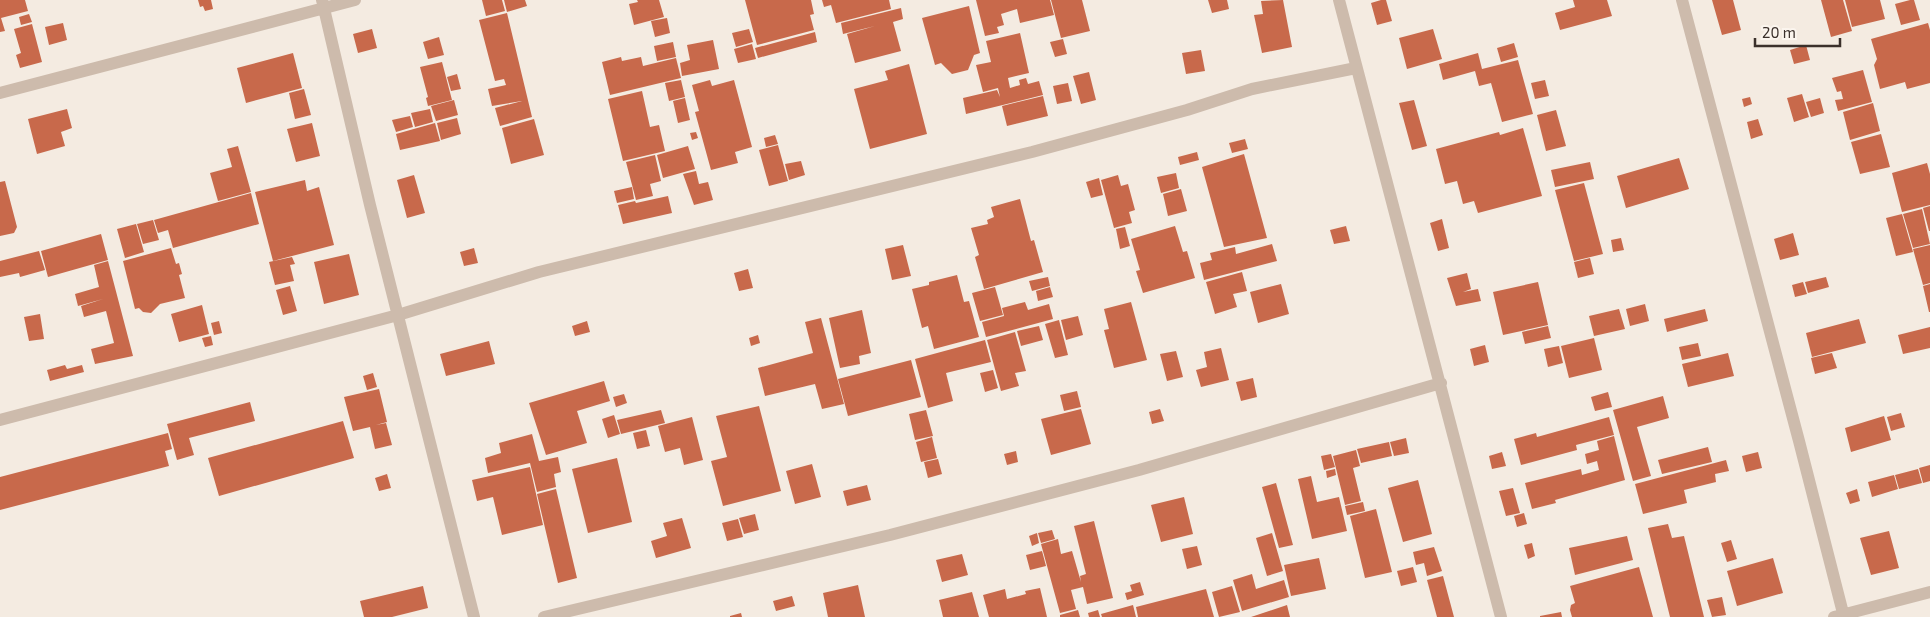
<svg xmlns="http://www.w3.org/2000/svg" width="1930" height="617" viewBox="0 0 1930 617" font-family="'Exo 2',sans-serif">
  <rect width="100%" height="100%" fill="#f4ebe1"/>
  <path fill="#c8694b" d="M0 0H25L28 11 1 18 5 31 0 32Z
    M198 0H211L213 9 205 11 203 6 200 7Z
    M482 0H502L505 11 486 16Z
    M504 0H525L527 6 507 12Z
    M637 0H659L664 17 634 25 629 4 638 2Z
    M745 0H811L814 14 810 15 814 30 757 45Z
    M822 0H889L891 9 836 23 831 5 824 7Z
    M976 0H1050L1054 15 1020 23 1017 9 1001 14 1004 25 997 27 999 33 985 36Z
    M1051 0H1082L1090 31 1061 38Z
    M1208 0H1227L1229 9 1212 13Z
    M1283 0 1292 47 1262 53 1254 15 1263 14 1261 1Z
    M1381 0H1386L1392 21 1377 25 1371 3Z
    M1573 0H1607L1612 16 1560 30 1555 13 1575 7Z
    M1712 0H1733L1741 30 1722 35Z
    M1821 0H1843L1852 31 1831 37Z
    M1845 0H1880L1885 19 1852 27Z
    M1910 0H1914L1920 20 1901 25 1895 4Z
    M969 6 980 53 974 55 968 70 952 74 941 63 935 65 922 18Z
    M901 8 903 19 893 22 901 51 855 63 847 34 875 26 843 34 841 23Z
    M507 13 532 117 500 126 495 108 522 101 492 106 488 89 506 85 504 79 495 81 479 20Z
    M29 14 32 22 21 25 19 17Z
    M667 18 670 33 655 37 651 21Z
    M63 23 67 40 49 45 45 27Z
    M1928 23 1930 30V83L1907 89 1905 82 1880 89 1874 65 1877 59 1871 39Z
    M32 24 42 62 20 68 16 55 21 53 14 29Z
    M372 29 377 48 358 53 353 34Z
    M749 29 753 42 736 47 732 33Z
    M1433 29 1442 59 1407 69 1399 38Z
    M815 32 817 42 758 58 755 48Z
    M1020 33 1029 73 1008 78 1010 88 1020 85 1019 80 1026 78 1028 84 1039 81 1043 95 966 114 963 98 997 90 1000 97 998 88 983 92 976 65 991 62 986 41Z
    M439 37 444 55 428 59 423 42Z
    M1063 39 1067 54 1055 57 1050 42Z
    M713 40 719 69 682 76 680 63 690 60 687 45Z
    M673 42 676 57 657 61 654 46Z
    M1514 43 1518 57 1501 62 1497 48Z
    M752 44 756 59 738 63 734 49Z
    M1806 45 1810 60 1794 64 1790 50Z
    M1201 50 1205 71 1186 74 1182 53Z
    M293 53 302 88 246 103 237 68Z
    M1478 53 1482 69 1518 60 1533 114 1502 122 1491 83 1479 86 1475 71 1443 80 1439 64Z
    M621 57 622 61 641 57 643 66 676 58 681 78 610 95 602 62Z
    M442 62 452 100 428 106 426 98 428 97 420 67Z
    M909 64 927 134 870 149 854 89 888 80 885 71Z
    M1863 70 1872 102 1838 111 1835 100 1843 99 1841 91 1837 92 1832 78Z
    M1089 72 1096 100 1081 104 1073 76Z
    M457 74 461 89 451 91 447 77Z
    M681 80 685 97 669 101 665 83Z
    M710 80 712 86 734 80 752 147 735 152 738 163 711 170 695 112 699 111 692 85Z
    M1545 80 1549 96 1535 99 1531 83Z
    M1068 83 1072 101 1057 104 1053 86Z
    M304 89 311 115 295 119 289 93Z
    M642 91 650 127 659 125 665 151 623 161 608 99Z
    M1802 94 1809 117 1794 122 1787 98Z
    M1043 96 1048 116 1007 126 1002 106Z
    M1750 97 1752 104 1744 107 1742 99Z
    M685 98 690 120 678 123 673 101Z
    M1820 98 1824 113 1811 117 1806 102Z
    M454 100 458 115 436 121 431 106Z
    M1414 100 1427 146 1412 150 1399 103Z
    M1873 103 1880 131 1850 140 1843 112Z
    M67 109 72 128 61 132 65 146 37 154 28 119Z
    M430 109 433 122 415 127 411 113Z
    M1556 110 1566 146 1546 151 1537 115Z
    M410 116 413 127 396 132 392 120Z
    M457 118 461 134 441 140 437 123Z
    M534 119 544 155 511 164 502 128Z
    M1758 119 1763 135 1751 139 1747 122Z
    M312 123 320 156 296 162 287 129Z
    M435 123 440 141 400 150 396 134Z
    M1523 128 1542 196 1478 213 1474 201 1463 204 1457 181 1445 184 1436 149 1499 132 1500 135Z
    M696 132 698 138 692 140 690 133Z
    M1881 134 1890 167 1860 174 1851 142Z
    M775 135 778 144 766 147 764 138Z
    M1245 139 1248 149 1232 153 1229 143Z
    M778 145 788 181 769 186 759 150Z
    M238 146 251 192 218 201 210 173 232 167 227 149Z
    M688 146 695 169 663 178 657 155Z
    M1197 152 1199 160 1180 165 1178 157Z
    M1244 154 1267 238 1224 247 1202 167Z
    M655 155 661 181 650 184 653 196 636 200 626 162Z
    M1679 158 1689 189 1626 208 1617 176Z
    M801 161 805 175 789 180 785 164Z
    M1590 162 1594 179 1555 187 1551 170Z
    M1927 163 1930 174V205L1902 212 1892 173Z
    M696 171 699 184 708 182 713 200 694 205 683 174Z
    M1176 173 1179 188 1161 193 1157 177Z
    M414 175 425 213 407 218 397 180Z
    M1118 175 1121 186 1128 184 1135 210 1129 212 1132 223 1114 228 1101 180Z
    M1099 178 1103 195 1091 198 1086 182Z
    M305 180 307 191 319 187 334 245 273 261 255 192Z
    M5 181 17 227 14 233 0 236V182Z
    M1584 183 1603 254 1574 261 1555 190Z
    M632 187 634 199 617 203 614 191Z
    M1181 189 1187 211 1168 216 1163 194Z
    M251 193 259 224 173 248 168 230 158 233 154 220Z
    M668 196 672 213 623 224 618 205 635 201 636 203Z
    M1020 199 1031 241 1034 240 1043 272 984 289 975 257 979 255 971 228 988 224 987 220 994 217 991 207Z
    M1930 206V231H1929L1923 208Z
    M1922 209 1930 244 1913 248 1903 214Z
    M1902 214 1913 252 1896 256 1886 218Z
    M1442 219 1449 248 1438 251 1430 223Z
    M153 220 159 240 143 244 137 224Z
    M136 224 144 252 125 258 117 229Z
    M1175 226 1183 252 1187 251 1195 278 1143 293 1136 271 1140 270 1131 239Z
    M1346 226 1350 241 1334 244 1330 230Z
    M1125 227 1130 246 1120 249 1116 229Z
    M1793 233 1799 255 1780 260 1774 239Z
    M101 234 108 260 48 277 41 251Z
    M1621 238 1624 250 1613 252 1611 240Z
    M1272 244 1277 261 1204 280 1200 263 1212 260 1210 253 1235 247 1236 254Z
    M903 245 911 276 892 280 885 249Z
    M1930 245V283L1923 285 1913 249Z
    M171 248 176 264 179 263 182 274 179 275 185 298 160 304 151 313 143 312 139 308 135 309 123 261Z
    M474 248 478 263 464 266 460 252Z
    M39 251 45 270 20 277 19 273 0 277V261Z
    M349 254 359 295 324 304 314 262Z
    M292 257 295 264 290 265 294 281 275 285 269 262Z
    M1590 258 1594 274 1578 278 1574 262Z
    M108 261 133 356 95 364 91 349 114 343 106 311 84 317 81 306 103 299 78 306 75 294 99 287 94 265Z
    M748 269 753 288 739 291 734 273Z
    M1242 272 1247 291 1233 294 1237 307 1215 314 1206 282Z
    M1467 273 1471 289 1463 292 1478 289 1481 301 1456 306 1447 278Z
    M957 275 964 302 969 301 979 337 934 349 928 326 922 328 912 289 929 285V282Z
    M1048 277 1050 286 1032 291 1029 281Z
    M1826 277 1829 287 1808 293 1805 282Z
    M1538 282 1548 325 1503 335 1493 292Z
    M1803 282 1807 294 1795 297 1792 285Z
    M1281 284 1289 314 1258 323 1250 292Z
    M1930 284V312H1929L1923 286Z
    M290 286 297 311 283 315 276 290Z
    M995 287 1003 315 980 321 972 293Z
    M1050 287 1053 297 1038 301 1036 291Z
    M1025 302 1028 310 1049 304 1053 319 986 337 982 322 1004 316 1002 308Z
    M1131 302 1147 360 1114 368 1104 330 1109 329 1104 309Z
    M1645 304 1649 321 1630 326 1626 309Z
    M202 305 209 334 179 342 171 314Z
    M1619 309 1625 329 1594 336 1589 316Z
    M1705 309 1708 321 1667 332 1664 319Z
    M862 310 871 353 859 356 860 364 840 368 829 318Z
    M40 314 44 339 29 341 24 317Z
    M1078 316 1083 335 1066 340 1061 320Z
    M821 318 844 404 822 409 815 384 765 396 758 368 813 353 805 322Z
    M1859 319 1866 343 1812 357 1806 333Z
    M1059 320 1068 355 1055 358 1045 324Z
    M219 321 222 333 214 335 211 323Z
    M587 321 590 332 575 336 572 326Z
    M1039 326 1043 340 1021 346 1017 331Z
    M1548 326 1551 338 1525 344 1522 332Z
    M1930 327V348L1903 354 1898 335Z
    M1015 332 1026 371 1015 373 1019 386 1001 391 987 340Z
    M758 335 760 343 751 346 749 338Z
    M211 336 213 345 205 347 202 338Z
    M1594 338 1602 370 1569 378 1561 346Z
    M985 340 991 362 946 373 953 401 928 408 915 359Z
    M489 341 495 364 446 376 440 354Z
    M1698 343 1701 356 1682 360 1679 347Z
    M1485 345 1489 362 1474 366 1470 349Z
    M1559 346 1563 363 1548 367 1544 349Z
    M1221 348 1229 380 1201 387 1196 370 1207 367 1204 352Z
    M1176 351 1183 377 1167 381 1160 354Z
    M1728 353 1734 376 1688 387 1682 364Z
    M1832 353 1837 368 1815 374 1811 358Z
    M911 360 921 397 848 416 838 379Z
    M65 365 67 369 82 365 84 372 50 381 47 370Z
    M993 370 998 388 985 392 980 373Z
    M373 373 377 387 367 390 363 376Z
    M1253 378 1257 397 1241 401 1236 382Z
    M604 381 610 401 577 411 587 443 546 455 529 403Z
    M379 389 387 422 376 425 386 423 392 445 375 449 370 427 353 431 344 397Z
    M1077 391 1081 407 1064 411 1060 395Z
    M1608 392 1612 407 1595 411 1591 397Z
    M624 394 627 403 616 407 613 397Z
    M1663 396 1669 418 1637 427 1651 476 1633 481 1613 410Z
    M250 402 255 421 189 438 194 455 177 460 167 424Z
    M759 406 781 491 723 506 711 461 727 457 716 416Z
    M1081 409 1091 444 1051 455 1041 419Z
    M1160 409 1164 421 1152 424 1149 412Z
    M661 410 665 423 621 434 617 420Z
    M926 410 933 436 915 440 909 414Z
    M1901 413 1905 427 1891 431 1887 417Z
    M614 415 620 434 608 438 602 419Z
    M1884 416 1891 440 1851 452 1845 428Z
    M692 417 703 460 684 465 680 448 665 452 658 426Z
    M1609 417 1614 435 1576 445 1577 450 1521 465 1514 439 1536 433 1537 437Z
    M343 421 354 458 219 496 208 458Z
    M646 430 650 446 637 449 633 433Z
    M168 433 172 449 165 451 169 466 0 510V477Z
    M532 434 539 461 558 457 561 472 554 474 556 487 537 492 530 463 488 473 485 458 501 453 499 443Z
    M1614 436 1625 480 1555 500 1556 503 1532 509 1525 483 1581 469 1582 475 1599 470 1597 461 1587 464 1585 454 1599 450 1597 441Z
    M932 437 937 458 921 462 916 442Z
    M1406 438 1409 453 1394 456 1390 442Z
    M1389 442 1392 456 1361 463 1357 449Z
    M1708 447 1712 462 1662 474 1658 460Z
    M1356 450 1360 466 1353 468 1361 501 1345 505 1333 456Z
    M1016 451 1018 462 1007 465 1004 454Z
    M1502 452 1506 466 1492 469 1489 456Z
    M1758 452 1762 468 1746 472 1742 456Z
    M1331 454 1335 467 1324 470 1321 456Z
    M617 458 632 522 588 533 572 469Z
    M938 459 942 474 928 478 924 462Z
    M1726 460 1729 471 1715 474 1716 482 1684 490 1687 503 1643 514 1635 484Z
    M812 464 821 497 795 504 786 471Z
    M1930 465V481L1923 483 1919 468Z
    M530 467 543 525 502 535 493 497 477 501 472 480Z
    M1335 469 1336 475 1327 478 1326 471Z
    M1918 469 1922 483 1899 489 1895 475Z
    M387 474 391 488 379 491 375 478Z
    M1894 475 1898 489 1872 497 1868 482Z
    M1311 476 1317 502 1339 497 1347 531 1312 539 1298 479Z
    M1418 480 1432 534 1403 542 1388 488Z
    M1276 483 1293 545 1279 548 1262 487Z
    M867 485 871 500 847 506 843 491Z
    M1513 488 1520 513 1506 516 1499 491Z
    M556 489 577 578 558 583 537 494Z
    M1857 489 1860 501 1850 504 1846 493Z
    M1184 497 1193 534 1161 542 1151 505Z
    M1363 502 1365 511 1347 515 1345 506Z
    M1376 509 1392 572 1365 578 1350 516Z
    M1524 513 1527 524 1517 527 1514 516Z
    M755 514 759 530 744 534 739 518Z
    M682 518 691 548 656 558 651 541 667 536 663 523Z
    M738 519 743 537 727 541 722 523Z
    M1094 521 1113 598 1087 604 1083 587 1071 590 1076 609 1060 613 1041 544 1058 539 1061 554 1072 551 1081 582 1080 576 1086 574 1074 526Z
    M1668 524 1672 538 1684 536 1704 617H1670L1648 528Z
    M1052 530 1055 539 1041 543 1038 533Z
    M1889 531 1899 568 1871 575 1860 538Z
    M1037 533 1039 543 1032 546 1029 536Z
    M1272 533 1283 571 1267 576 1256 538Z
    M1627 536 1633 560 1575 575 1569 548Z
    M1731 540 1737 559 1727 562 1721 543Z
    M1532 543 1535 556 1528 559 1524 545Z
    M1197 546 1202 565 1187 569 1182 549Z
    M1434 547 1442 571 1427 576 1424 563 1416 565 1413 552Z
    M1042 551 1046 566 1030 570 1026 555Z
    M962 554 968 575 942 582 936 560Z
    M1319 558 1326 589 1291 596 1284 565Z
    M1773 558 1783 593 1737 606 1727 571Z
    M1413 567 1417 582 1401 586 1397 571Z
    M1639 567 1653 617H1572L1570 610 1571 605 1575 603 1570 586Z
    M1252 574 1256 589 1284 580 1289 597 1242 611 1233 580Z
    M1443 576 1454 617H1437L1427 580Z
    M1140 582 1144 595 1127 600 1125 593 1132 591 1130 585Z
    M858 585 865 617H828L823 593Z
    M423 586 428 608 392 617H364L360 601Z
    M1232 586 1240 612 1219 617 1212 592Z
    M1040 588 1047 617H989L983 595 1005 589 1007 599 1026 594 1025 591Z
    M1206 589 1214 617H1138L1136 607Z
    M972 592 979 617H943L939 600Z
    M792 596 795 606 776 611 773 601Z
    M1722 597 1726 615 1712 617 1707 600Z
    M1133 605 1136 617H1102L1101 614Z
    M1287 605 1290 617H1251Z
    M1078 610 1080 617H1060V615Z
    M1098 610 1100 617H1089L1088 613Z
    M1561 612 1562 617H1540V616Z
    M741 613 742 617H730V616Z"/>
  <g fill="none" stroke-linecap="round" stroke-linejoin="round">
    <path stroke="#cdbbac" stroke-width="12" d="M322 0 370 205 474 617
      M1339 0 1501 617
      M1682 0 1799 441 1844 617
      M0 93 355 0
      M0 420 398 315 539 272 1032 152 1187 110 1252 89 1356 68
      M544 617 890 535 1139 470 1441 383
      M1834 617 1930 592"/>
  </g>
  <path d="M1755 38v8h85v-8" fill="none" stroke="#3b302b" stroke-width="2.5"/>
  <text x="1762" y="38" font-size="15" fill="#3b302b" stroke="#fbf5ee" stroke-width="4" paint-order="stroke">20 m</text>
</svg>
